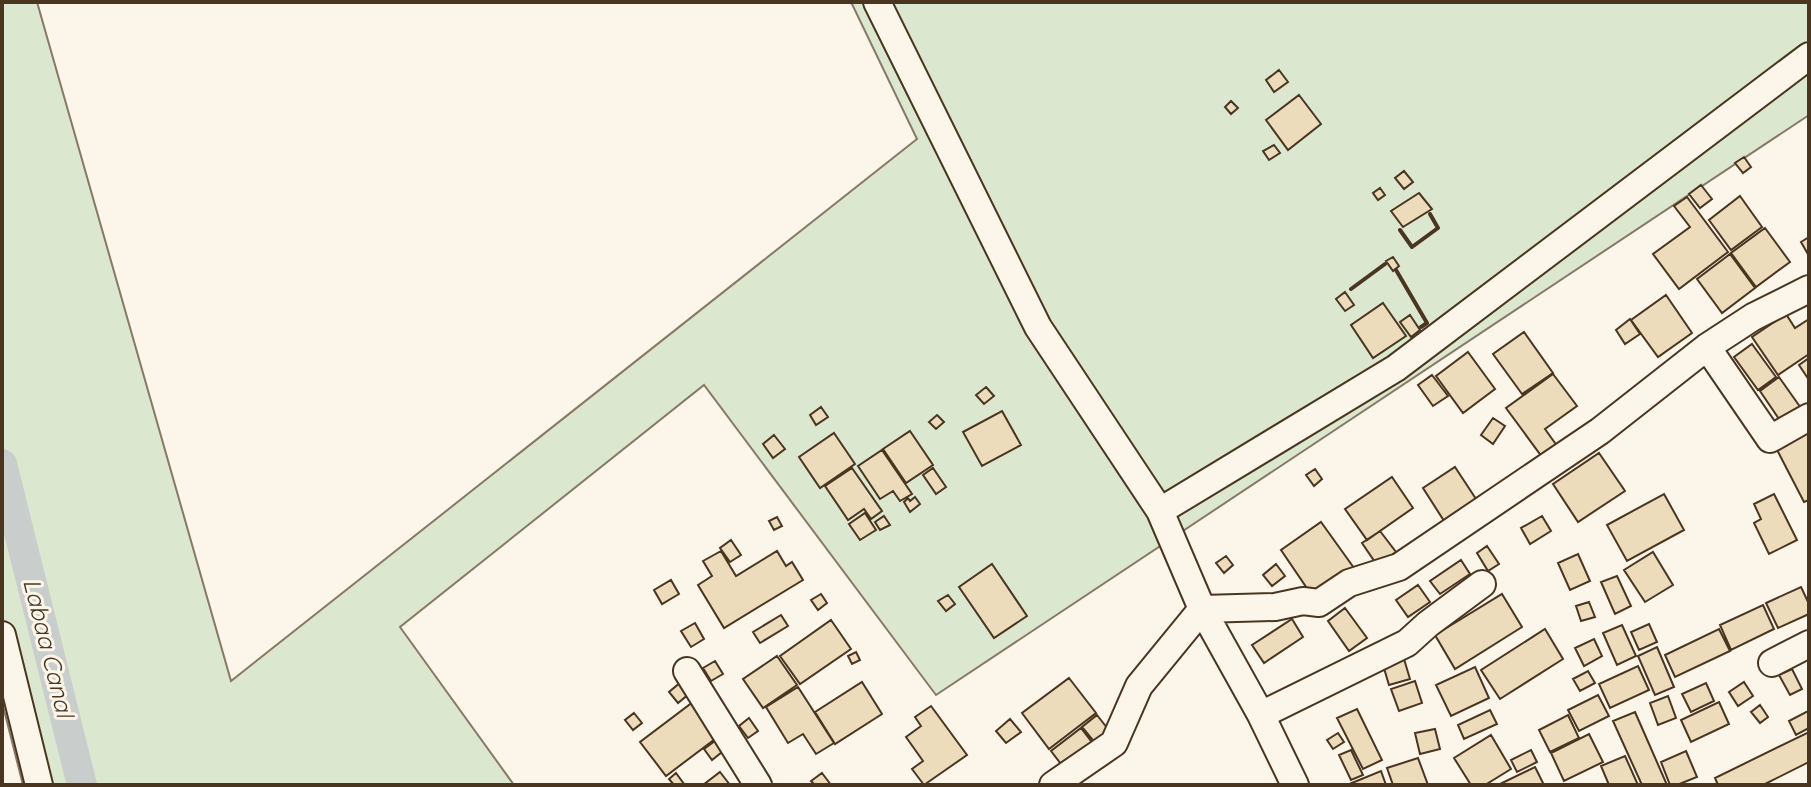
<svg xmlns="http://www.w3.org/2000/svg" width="1811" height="787" viewBox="0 0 1811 787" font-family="Quicksand,sans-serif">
  <rect width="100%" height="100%" fill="#fbf6e9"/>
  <path fill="#dce7d0" stroke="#887966" stroke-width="2" d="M2 2H37L231 681 917 139 851 2H1809V115L936 695 704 385 400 627 514 785H23L2 702Z"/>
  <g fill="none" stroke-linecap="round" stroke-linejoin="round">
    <path stroke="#c9cecd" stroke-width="30" d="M2 464 82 785"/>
  </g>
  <path fill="#ecdcbc" stroke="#4a3520" stroke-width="2" d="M1279 70 1288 82 1274 92 1266 80Z
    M1299 95 1321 124 1288 150 1266 120Z
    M1231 101 1238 108 1231 114 1225 107Z
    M1274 145 1280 153 1269 160 1263 151Z
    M1744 157 1751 167 1743 173 1735 163Z
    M1404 171 1413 182 1404 189 1395 178Z
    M1701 185 1712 199 1700 208 1689 194Z
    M1380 188 1385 195 1378 200 1373 193Z
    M1419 193 1432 209 1403 227 1391 211Z
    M1740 196 1762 227 1731 250 1709 220Z
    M1687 197 1728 252 1679 289 1653 254 1690 227 1674 206Z
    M1765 228 1790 262 1756 287 1731 253Z
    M1809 237V256L1801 242Z
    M1730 254 1755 288 1722 313 1697 279Z
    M1393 257 1399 266 1393 271 1386 261Z
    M1345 292 1354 305 1345 311 1336 299Z
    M1666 295 1692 333 1658 357 1631 320Z
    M1383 303 1406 336 1373 358 1351 325Z
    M1786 314 1795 328 1809 319V354L1778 375 1752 337Z
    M1410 315 1420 330 1411 337 1400 322Z
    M1630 319 1640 334 1625 344 1616 330Z
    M1524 332 1553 373 1522 394 1493 354Z
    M1752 344 1776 377 1758 390 1734 357Z
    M1468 352 1495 389 1463 413 1436 376Z
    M1809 358V380L1799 365Z
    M1553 374 1577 406 1545 429 1560 450 1545 461 1506 408Z
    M1432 375 1448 396 1433 406 1418 385Z
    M1779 377 1803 411 1783 425 1760 391Z
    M986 387 994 396 984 404 976 395Z
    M821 407 828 417 816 425 810 415Z
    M1002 411 1021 445 982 466 963 432Z
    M937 415 944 422 936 429 929 422Z
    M1493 418 1505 426 1493 444 1481 435Z
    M1809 430V500L1804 502 1775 446Z
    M910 431 933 465 906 483 883 449Z
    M834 433 855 464 820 488 799 457Z
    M774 435 785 449 773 458 763 444Z
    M882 450 912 494 900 501 893 491 880 499 858 466Z
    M1599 453 1625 491 1578 522 1553 484Z
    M1455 467 1478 502 1446 524 1423 488Z
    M852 468 882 511 871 519 864 509 848 520 825 486Z
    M933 468 946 487 936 494 923 475Z
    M1315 469 1322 479 1314 486 1306 475Z
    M1392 477 1413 508 1367 540 1345 509Z
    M1664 494 1684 530 1627 561 1607 525Z
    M1774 494 1797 540 1769 554 1754 523 1761 519 1754 504Z
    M915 497 920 504 910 512 904 502 908 498 910 501Z
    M865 513 876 530 860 540 849 524Z
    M884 516 890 525 880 530 875 522Z
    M1542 516 1551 531 1530 544 1521 528Z
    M777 517 782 526 774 530 769 521Z
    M1321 522 1354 568 1313 597 1281 550Z
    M1380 531 1396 552 1377 565 1362 543Z
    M731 540 741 555 730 562 720 548Z
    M1487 546 1499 564 1488 571 1477 553Z
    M721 551 736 576 777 551 786 566 792 562 803 580 724 628 698 585 712 576 703 561Z
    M1653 552 1673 585 1645 602 1624 570Z
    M1578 554 1590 581 1570 590 1558 563Z
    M1226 556 1233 565 1224 573 1216 563Z
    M1461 560 1470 574 1440 594 1430 581Z
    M992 564 1027 616 994 638 959 587Z
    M1276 564 1285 576 1272 586 1263 575Z
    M1617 576 1631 606 1615 614 1601 582Z
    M671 580 679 594 662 604 654 590Z
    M1418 585 1430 602 1408 617 1396 600Z
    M1801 587 1809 604V614L1778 628 1766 603Z
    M821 594 827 603 818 610 811 600Z
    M1502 594 1522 627 1455 669 1435 635Z
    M948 595 955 604 946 611 938 601Z
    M1589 602 1595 617 1581 621 1576 606Z
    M1763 605 1774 629 1731 650 1720 625Z
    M1345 608 1367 638 1349 651 1328 621Z
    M781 615 788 626 760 643 753 632Z
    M1292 619 1303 637 1264 663 1252 645Z
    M831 620 851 649 800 684 780 656Z
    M695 623 704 639 691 647 681 631Z
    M1649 624 1657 642 1639 650 1631 632Z
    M1622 625 1636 656 1617 665 1603 633Z
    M1545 629 1563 659 1500 699 1481 670Z
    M1719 629 1730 651 1675 677 1665 655Z
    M1594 639 1602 656 1584 666 1575 648Z
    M1657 647 1674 687 1655 695 1638 656Z
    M856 652 860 660 852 664 848 656Z
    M777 656 797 685 763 708 743 679Z
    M1404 659 1410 679 1389 685 1383 665Z
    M715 661 723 674 711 681 703 668Z
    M1638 666 1649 690 1610 708 1599 684Z
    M1475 667 1489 698 1451 716 1436 685Z
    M1792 669 1802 689 1790 695 1779 675Z
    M1588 671 1595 683 1580 691 1573 679Z
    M1069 678 1096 713 1049 749 1022 713Z
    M1415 681 1422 703 1399 711 1391 689Z
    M681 682 690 693 678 703 669 692Z
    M862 682 882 714 835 744 815 712Z
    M1744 682 1753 696 1738 706 1729 692Z
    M1706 683 1714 701 1691 712 1682 694Z
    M798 687 834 743 816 754 803 734 788 743 766 707Z
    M1598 695 1609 716 1579 731 1568 710Z
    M1668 696 1676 718 1658 725 1650 703Z
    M693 702 719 736 666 776 640 742Z
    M1719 702 1729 724 1691 742 1681 720Z
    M1760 705 1768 717 1760 723 1751 712Z
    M931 706 967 755 924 785 912 769 923 761 906 737 921 726 915 717Z
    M1357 709 1382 760 1363 769 1337 718Z
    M1490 710 1497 724 1464 739 1458 725Z
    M1808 711 1809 728 1796 735 1789 721Z
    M1635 712 1667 785H1642L1613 721Z
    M634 713 642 723 633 730 625 720Z
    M1097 715 1111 733 1096 744 1082 727Z
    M1568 715 1579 738 1550 752 1539 730Z
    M749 718 758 731 748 738 739 726Z
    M1010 719 1021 732 1006 743 996 731Z
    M1081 728 1094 745 1064 768 1051 751Z
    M1435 729 1440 749 1420 754 1415 733Z
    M1809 732V762L1763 785H1718L1715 778Z
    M1338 733 1344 742 1333 749 1327 740Z
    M1589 734 1603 762 1564 781 1551 753Z
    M1491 735 1511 769 1485 785H1471L1454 758Z
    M719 738 727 748 712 760 704 749Z
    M1351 750 1363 775 1351 780 1339 755Z
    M1531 750 1537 762 1517 772 1511 760Z
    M1686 751 1697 777 1677 785H1670L1661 762Z
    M1625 756 1638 785H1609L1601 766Z
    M1418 758 1428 785H1393L1387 768Z
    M1535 767 1544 785H1498Z
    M1381 771 1386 785H1347Z
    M720 772 730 785H703Z
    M676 773 684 784 683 785H674L669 779Z
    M822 773 831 785H815L811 781Z"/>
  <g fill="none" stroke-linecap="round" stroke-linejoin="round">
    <g stroke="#4a3520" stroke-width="30">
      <path id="minor" d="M877 2 1038 327 1160 511 1202 609 1261 715 1295 785
        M1707 347 1770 439 1809 417
        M1160 511 1396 368 1809 56
        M2 635 39 785
        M1772 663 1809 644
        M687 671 758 785
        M1261 715 1407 643 1428 624 1482 584
        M1053 785 1114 743 1139 686 1202 609 1275 607 1303 601 1319 603 1349 583 1399 567 1600 431 1707 347 1753 317 1809 289"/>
    </g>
    <use href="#minor" stroke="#fbf6e9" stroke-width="26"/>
    <path stroke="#4a3520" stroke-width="4" d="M1400 230 1412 247 1438 228 1430 214
      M1396 270 1427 323 1421 327
      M1351 289 1385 264"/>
  </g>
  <g text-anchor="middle" stroke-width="6" stroke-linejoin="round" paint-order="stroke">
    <g font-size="24" font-style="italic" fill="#4a3520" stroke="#fbf6e9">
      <text transform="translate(48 648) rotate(76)" y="8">Labaa Canal</text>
    </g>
  </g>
  <rect width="1811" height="787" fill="none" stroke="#4a3520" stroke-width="8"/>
</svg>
